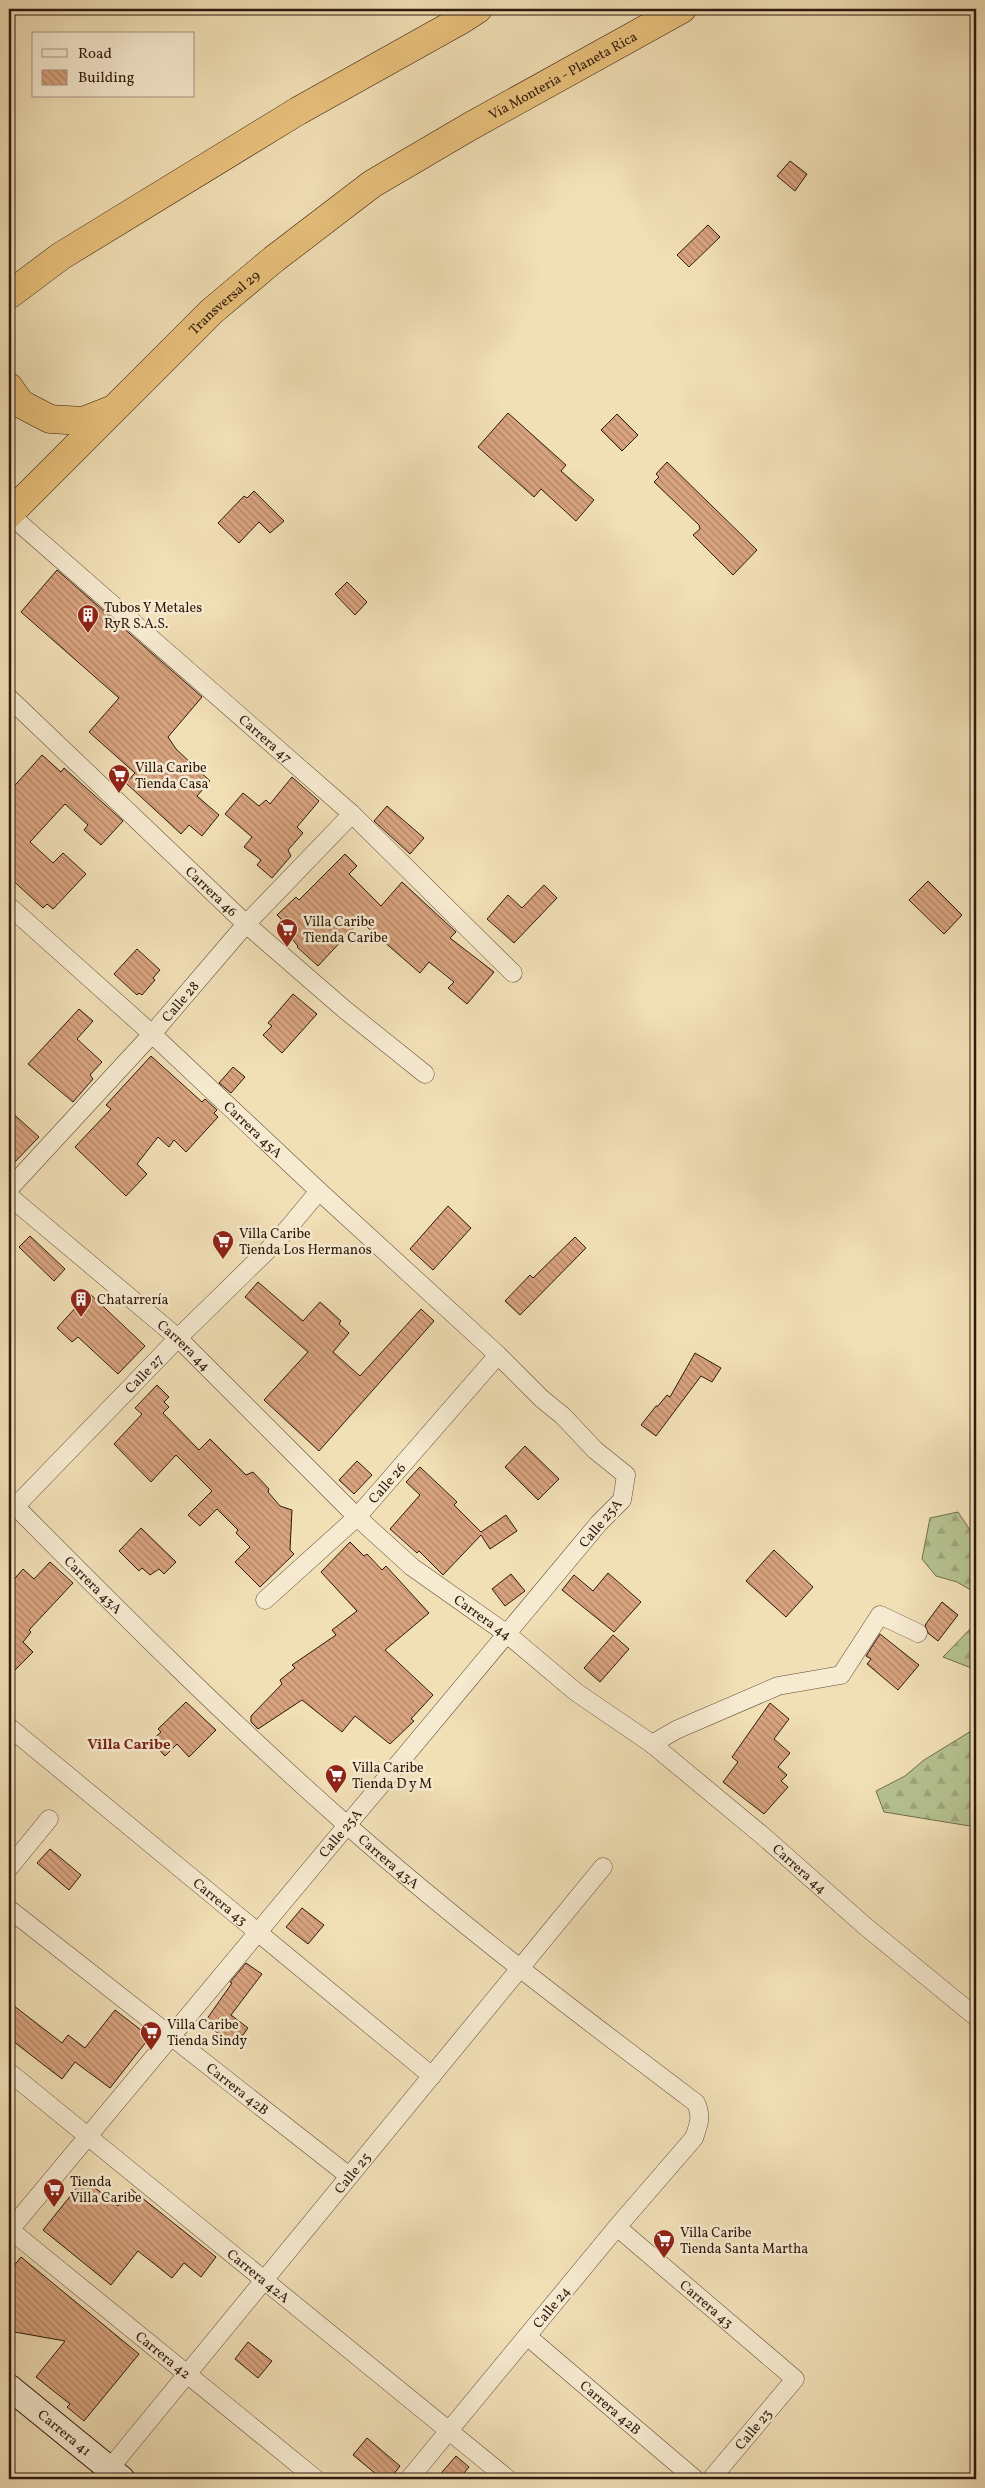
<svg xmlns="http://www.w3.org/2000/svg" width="985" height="2488" viewBox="0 0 985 2488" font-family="Vollkorn,serif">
  <defs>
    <pattern id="forest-firs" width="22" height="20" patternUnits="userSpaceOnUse" patternTransform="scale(1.25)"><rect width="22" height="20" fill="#b6c291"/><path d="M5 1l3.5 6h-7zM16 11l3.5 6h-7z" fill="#9da67c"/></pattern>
    <pattern id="building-back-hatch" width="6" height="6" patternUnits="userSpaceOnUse" patternTransform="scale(1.25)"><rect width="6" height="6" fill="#d8a37f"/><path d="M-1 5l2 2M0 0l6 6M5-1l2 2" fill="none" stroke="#b08466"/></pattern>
  </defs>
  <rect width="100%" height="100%" fill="#f1dfb6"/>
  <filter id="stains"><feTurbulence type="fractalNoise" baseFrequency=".004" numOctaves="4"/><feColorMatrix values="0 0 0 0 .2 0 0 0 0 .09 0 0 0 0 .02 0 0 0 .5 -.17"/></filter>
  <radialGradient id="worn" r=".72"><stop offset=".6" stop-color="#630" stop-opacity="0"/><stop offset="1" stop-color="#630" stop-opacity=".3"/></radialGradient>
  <path fill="url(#forest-firs)" stroke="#726e4e" d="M958 1512 976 1539V1593L957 1582 936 1576 922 1559 930 1518Z
    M976 1623V1673L974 1669 943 1657Z
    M976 1728V1827L884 1812 876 1791 905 1776 924 1760Z"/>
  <path fill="url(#building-back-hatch)" stroke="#2e190c" d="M790 161 807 174 795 191 777 176Z
    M708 225 720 237 689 267 677 255Z
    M508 413 566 465 561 471 594 500 576 521 541 489 534 497 478 447Z
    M617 414 638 435 622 451 601 430Z
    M667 462 757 550 733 575 693 535 700 529 699 525 654 482 659 477 656 474Z
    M254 491 284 521 270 533 259 522 239 543 218 523 244 496 247 498Z
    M57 570 202 697 168 737 176 749 210 781 197 796 219 815 202 836 189 825 181 834 126 783 135 773 89 732 119 698 21 612Z
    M347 582 367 602 355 615 335 594Z
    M42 755 61 772 64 768 123 821 101 845 84 830 88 825 65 804 30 842 53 863 63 853 86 874 53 909 47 904 43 908 9 877V792Z
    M292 777 319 801 297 827 303 833 288 850 291 856 272 878 257 865 261 860 244 847 252 837 225 814 243 793 259 806 266 800 270 804Z
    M387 806 424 838 410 854 374 821Z
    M345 854 357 866 349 874 381 906 402 882 456 932 450 938 494 972 467 1004 448 988 454 982 429 962 420 973 360 921 318 966 297 947 298 946 281 926 285 923 277 915 296 897 299 900Z
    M928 881 962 915 944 934 909 900Z
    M544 885 557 898 514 943 487 919 508 895 522 908Z
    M137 949 160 970 153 978 155 980 142 995 139 993 137 995 114 974Z
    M293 994 317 1014 282 1053 263 1035 272 1026 268 1023Z
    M79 1009 93 1021 77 1039 102 1062 90 1075 93 1079 73 1102 28 1064Z
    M151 1056 202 1102 205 1099 217 1110 214 1113 218 1117 186 1152 174 1140 169 1147 158 1137 137 1164 147 1174 126 1196 75 1147 111 1109 106 1105Z
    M233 1067 245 1077 231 1093 219 1083Z
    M9 1110 39 1137 9 1168Z
    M448 1206 471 1228 433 1270 410 1249Z
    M30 1236 65 1269 54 1281 19 1247Z
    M575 1237 586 1248 520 1315 505 1301 530 1275 533 1278Z
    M258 1282 303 1321 320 1302 341 1321 339 1324 349 1333 333 1352 360 1376 421 1309 434 1321 319 1451 264 1400 308 1352 245 1297Z
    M89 1293 145 1346 118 1374 78 1337 72 1342 57 1328Z
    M695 1353 721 1368 712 1382 701 1376 656 1436 641 1425 656 1406H658L667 1395 670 1397Z
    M157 1385 169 1397 164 1402 169 1407 163 1413 199 1450 210 1439 246 1475 253 1472 269 1489 268 1492 280 1506 292 1510 290 1550 294 1554 260 1587 235 1562 250 1547 236 1533 238 1530 217 1509 200 1526 188 1515 212 1491 176 1455 151 1482 114 1444 142 1414 135 1408Z
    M525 1446 559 1479 538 1500 505 1467Z
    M357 1461 372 1475 354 1494 339 1480Z
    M420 1467 457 1502 454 1505 481 1532 506 1515 517 1531 490 1549 481 1535 443 1575 419 1551 417 1553 390 1529 420 1495 406 1482Z
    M141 1528 176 1562 164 1574 159 1569 150 1575 142 1568 139 1571 119 1551Z
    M350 1542 364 1556 367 1554 382 1570 386 1566 429 1613 385 1650 433 1695 411 1719 414 1721 390 1744 355 1716 342 1732 302 1700 258 1729 251 1722V1716L282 1684 280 1680 295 1668 292 1665 336 1635 332 1630 357 1611 321 1572Z
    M774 1550 813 1587 786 1617 746 1581Z
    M50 1562 73 1583 29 1630 31 1632 23 1642 33 1652 9 1676V1585L23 1569 34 1579Z
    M608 1573 641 1602 614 1632 562 1590 574 1575 593 1591Z
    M511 1574 525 1591 505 1606 492 1589Z
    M942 1602 958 1615 938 1641 928 1633 925 1625Z
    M880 1634 919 1665 898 1690 867 1664 871 1659 866 1656Z
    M613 1635 629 1649 600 1682 584 1668Z
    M186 1702 216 1730 189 1757 177 1744 165 1756 151 1741 161 1732 158 1729Z
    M770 1703 789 1719 774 1739 790 1753 778 1767 787 1775 781 1781 788 1787 764 1814 723 1782 738 1762 732 1757Z
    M50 1849 81 1875 69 1890 37 1863Z
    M302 1908 324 1925 308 1944 286 1927Z
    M246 1963 262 1974 231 2015 248 2028 235 2046 204 2023 232 1983 230 1982Z
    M9 2002 62 2043 68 2035 85 2048 115 2010 150 2037 110 2088 75 2062 62 2079 9 2038Z
    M84 2179 118 2206 131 2189 216 2257 201 2277 184 2263 172 2278 138 2251 111 2285 43 2230Z
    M21 2257 139 2354 84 2421 67 2407 70 2404 36 2377 65 2341 9 2331V2272Z
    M248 2342 272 2361 258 2378 235 2359Z
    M367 2438 400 2466 390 2479H382L353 2455Z
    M456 2456 469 2467 459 2479H436Z"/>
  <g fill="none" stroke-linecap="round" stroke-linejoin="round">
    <g stroke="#5f4a36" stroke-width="19">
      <g id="street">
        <path id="s1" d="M9 514 352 814 513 973"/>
        <path id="s2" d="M9 698 246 924 344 1009 425 1074"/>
        <path id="s3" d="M9 906 152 1034 319 1191 498 1355 542 1399 563 1416 595 1450 626 1475 622 1500 599 1523 9 2231"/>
        <path id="s4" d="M9 1189 152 1034 246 924 352 814"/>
        <path id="s5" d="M9 1196 178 1338 357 1517 412 1567 507 1634 576 1692 652 1744 763 1836 865 1926 976 2017"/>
        <path id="s6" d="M15 1506C123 1615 231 1723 347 1825 458 1923 577 2013 696 2103 702 2116 699 2124 694 2138L617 2227 409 2479"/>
        <path id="s7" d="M9 1513 178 1338 279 1239 319 1191"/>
        <path id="s8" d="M265 1600 357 1517 498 1355"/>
        <path id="s9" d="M9 1727 432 2076"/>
        <path d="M652 1744 676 1730 778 1686 841 1675 880 1615 918 1633"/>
        <path d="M9 1868 49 1819"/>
        <path id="s10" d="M9 1909 349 2176"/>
        <path id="s11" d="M9 2072 508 2479"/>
        <path id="s12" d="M617 2227 795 2379 711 2479"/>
        <path id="s13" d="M9 2229 316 2479"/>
        <path id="s14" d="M527 2336 695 2479"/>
        <path id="s15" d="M101 2479 603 1867"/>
      </g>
    </g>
    <g stroke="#2e190c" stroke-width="27">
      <g id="secondary">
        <path id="s16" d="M9 2387 122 2479"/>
      </g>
    </g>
    <g stroke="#2e190c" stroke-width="29">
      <g id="highway">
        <path d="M9 295 61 256 298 111 461 20 478 9"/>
        <path d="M9 387 21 404 50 419 83 421 111 410"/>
        <path id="s17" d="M9 514 212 311 274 259 372 184 469 127 682 9"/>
      </g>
    </g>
    <use href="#street" stroke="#f6ead0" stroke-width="18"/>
    <use href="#secondary" stroke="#f6ead0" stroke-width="25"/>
    <use href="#highway" stroke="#e8c07b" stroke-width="28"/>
  </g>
  <defs>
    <g id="building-pin" transform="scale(1.125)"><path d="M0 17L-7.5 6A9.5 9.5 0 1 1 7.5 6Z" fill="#8f2418" stroke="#f6ead0"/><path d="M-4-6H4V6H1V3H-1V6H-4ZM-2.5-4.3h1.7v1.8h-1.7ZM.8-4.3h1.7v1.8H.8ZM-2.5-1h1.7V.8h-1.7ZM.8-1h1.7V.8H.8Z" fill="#fff"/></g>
    <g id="supermarket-pin" transform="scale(1.125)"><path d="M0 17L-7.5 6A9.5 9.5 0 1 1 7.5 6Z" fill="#8f2418" stroke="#f6ead0"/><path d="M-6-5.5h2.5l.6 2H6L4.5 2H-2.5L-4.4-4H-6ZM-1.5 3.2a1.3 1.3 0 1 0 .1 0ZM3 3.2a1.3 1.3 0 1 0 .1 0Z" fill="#fff"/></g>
  </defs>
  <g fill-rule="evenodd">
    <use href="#building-pin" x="88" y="615"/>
    <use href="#supermarket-pin" x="119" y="775"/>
    <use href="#supermarket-pin" x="287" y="929"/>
    <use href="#supermarket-pin" x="223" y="1241"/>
    <use href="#building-pin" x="81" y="1299"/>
    <use href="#supermarket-pin" x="336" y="1775"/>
    <use href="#supermarket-pin" x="151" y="2032"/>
    <use href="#supermarket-pin" x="54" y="2189"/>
    <use href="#supermarket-pin" x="664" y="2240"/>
  </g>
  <g text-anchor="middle" stroke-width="5" stroke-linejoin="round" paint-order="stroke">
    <g font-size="14" fill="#2e190c" stroke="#f6ead0">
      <text dy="5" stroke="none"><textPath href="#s17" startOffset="711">Vía Monteria - Planeta Rica</textPath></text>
      <text dy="5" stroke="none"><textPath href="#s17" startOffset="302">Transversal 29</textPath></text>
      <text dy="5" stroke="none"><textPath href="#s1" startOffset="341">Carrera 47</textPath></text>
      <text dy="5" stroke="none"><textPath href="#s2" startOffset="280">Carrera 46</textPath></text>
      <text dy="5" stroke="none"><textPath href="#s4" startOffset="254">Calle 28</textPath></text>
      <text dy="5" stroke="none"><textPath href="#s3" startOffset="331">Carrera 45A</textPath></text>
      <text dy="5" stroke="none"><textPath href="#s5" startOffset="230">Carrera 44</textPath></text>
      <text dy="5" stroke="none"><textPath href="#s7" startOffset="194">Calle 27</textPath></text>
      <text dy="5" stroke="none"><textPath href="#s8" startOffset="169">Calle 26</textPath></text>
      <text transform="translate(600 1523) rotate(-50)" y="5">Calle 25A</text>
      <text dy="5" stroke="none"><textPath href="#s6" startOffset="111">Carrera 43A</textPath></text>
      <text dy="5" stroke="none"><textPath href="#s5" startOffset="635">Carrera 44</textPath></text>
      <text transform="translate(340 1833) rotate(-50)" y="5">Calle 25A</text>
      <text dy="5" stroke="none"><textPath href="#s6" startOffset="516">Carrera 43A</textPath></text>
      <text dy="5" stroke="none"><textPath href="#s5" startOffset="1040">Carrera 44</textPath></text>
      <text dy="5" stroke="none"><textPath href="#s9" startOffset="274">Carrera 43</textPath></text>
      <text dy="5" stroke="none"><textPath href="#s10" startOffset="291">Carrera 42B</textPath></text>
      <text dy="5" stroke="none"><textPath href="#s15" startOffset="396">Calle 25</textPath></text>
      <text dy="5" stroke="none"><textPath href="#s11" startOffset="322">Carrera 42A</textPath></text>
      <text dy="5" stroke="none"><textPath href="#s12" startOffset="118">Carrera 43</textPath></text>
      <text transform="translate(551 2307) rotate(-51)" y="5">Calle 24</text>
      <text dy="5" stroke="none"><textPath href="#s13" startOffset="199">Carrera 42</textPath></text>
      <text dy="5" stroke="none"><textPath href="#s14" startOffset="110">Carrera 42B</textPath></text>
      <text transform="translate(753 2429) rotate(-50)" y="5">Calle 23</text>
      <text dy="5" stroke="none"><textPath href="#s16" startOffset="72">Carrera 41</textPath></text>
    </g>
    <g font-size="14" fill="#2e190c" stroke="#f6ead0" text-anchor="start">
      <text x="104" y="612">Tubos Y Metales<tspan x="104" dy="16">RyR S.A.S.</tspan></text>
      <text x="135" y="772">Villa Caribe<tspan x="135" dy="16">Tienda Casa</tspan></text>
      <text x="303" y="926">Villa Caribe<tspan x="303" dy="16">Tienda Caribe</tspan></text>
      <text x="239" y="1238">Villa Caribe<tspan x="239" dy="16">Tienda Los Hermanos</tspan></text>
      <text x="97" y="1304">Chatarrería</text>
      <text x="352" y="1772">Villa Caribe<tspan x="352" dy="16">Tienda D y M</tspan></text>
      <text x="167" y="2029">Villa Caribe<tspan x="167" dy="16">Tienda Sindy</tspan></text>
      <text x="70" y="2186">Tienda<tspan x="70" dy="16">Villa Caribe</tspan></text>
      <text x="680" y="2237">Villa Caribe<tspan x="680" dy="16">Tienda Santa Martha</tspan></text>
    </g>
    <g font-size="15" font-weight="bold" fill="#7a1f14" stroke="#f6ead0">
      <text x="129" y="1749">Villa Caribe</text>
    </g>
  </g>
  <rect width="985" height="2488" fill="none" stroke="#f1dfb6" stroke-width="30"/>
  <rect x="10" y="10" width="965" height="2468" fill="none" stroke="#2e190c" stroke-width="2.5"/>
  <rect x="15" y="15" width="955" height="2458" fill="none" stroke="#2e190c"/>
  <rect x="32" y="32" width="162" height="65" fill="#f6ead0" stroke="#a69682"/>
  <rect x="42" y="49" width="25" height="8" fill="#f6ead0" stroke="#a69682"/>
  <text x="78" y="58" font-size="15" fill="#2e190c">Road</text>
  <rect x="42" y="70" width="25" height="15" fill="url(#building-back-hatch)" stroke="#a69682"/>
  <text x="78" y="82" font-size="15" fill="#2e190c">Building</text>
  <rect width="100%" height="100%" filter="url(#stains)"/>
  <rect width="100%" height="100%" fill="url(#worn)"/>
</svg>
